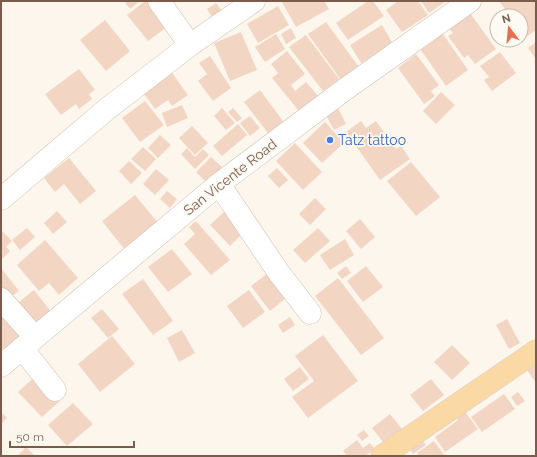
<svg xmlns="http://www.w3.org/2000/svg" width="537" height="457" viewBox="0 0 537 457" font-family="Raleway,sans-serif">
  <rect width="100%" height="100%" fill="#fdf6ec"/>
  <path fill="#f3d5c3" d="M124 1H140L130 9Z
    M145 1H153L171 24 148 41 127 15Z
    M283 1H324L329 9 296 27 282 2Z
    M368 1H373L384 16 348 40 336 23Z
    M398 1H418L428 15 402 32 386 10Z
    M421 1H446L429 13Z
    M499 1H536V30L526 37 521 30V16H510Z
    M216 3 223 12 213 19 207 9Z
    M278 6 289 25 258 43 247 24Z
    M470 13 496 49 475 64 468 55 464 58 448 36 453 33 449 28Z
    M105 20 130 51 106 71 80 40Z
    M326 22 359 67 341 80 308 34Z
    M382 25 393 44 361 63 350 45Z
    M291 28 296 38 286 44 281 34Z
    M241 32 257 70 230 81 214 43Z
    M276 34 285 49 265 62 255 47Z
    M443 34 468 70 446 86 421 50Z
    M306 35 339 79 323 91 289 47Z
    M536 42V59L528 48Z
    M287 51 305 74 291 85 295 91 306 82 318 96 299 111 272 78 278 73 271 64Z
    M500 52 516 73 492 91 484 80 489 77 480 66Z
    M416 54 439 85 431 91 435 96 424 104 398 68Z
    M210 56 231 88 213 101 198 81 207 74 199 63Z
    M79 69 95 90 89 94 92 99 79 109 76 104 61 115 45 94Z
    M170 70 188 95 172 106 168 100 155 109 142 91Z
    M260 90 283 121 268 133 244 102Z
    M441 92 455 105 436 124 423 111Z
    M145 101 164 125 140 142 122 118Z
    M182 105 188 118 167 127 162 113Z
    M222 108 235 123 226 130 214 116Z
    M233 108 242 118 237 122 228 112Z
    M338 108 346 124 334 130 326 115Z
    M250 116 260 128 250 136 240 123Z
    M361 121 366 128 376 121 396 149 401 146 410 159 380 180 346 132Z
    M325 122 344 143 322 163 303 143Z
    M238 124 247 135 222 156 213 146Z
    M192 126 208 143 195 155 179 138Z
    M160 135 171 145 158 158 148 148Z
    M295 143 322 172 303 190 276 161Z
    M143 147 156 159 145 171 131 159Z
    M187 148 195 157 203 149 209 155 195 169 181 154Z
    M211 157 222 167 206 182 196 172Z
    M69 158 96 191 80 204 64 184 55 192 44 178Z
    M129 161 142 173 131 184 119 171Z
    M411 162 440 197 416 216 387 181Z
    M277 168 288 180 279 188 268 176Z
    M156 169 169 180 155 195 143 184Z
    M167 191 177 199 170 208 160 199Z
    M135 195 159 224 125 250 102 221Z
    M315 198 326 209 310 225 299 214Z
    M226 210 245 231 230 246 210 225Z
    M57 211 67 222 53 234 44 223Z
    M360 219 375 237 361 249 346 231Z
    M196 221 230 260 211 275 184 244 195 234 189 227Z
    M27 228 35 237 20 250 12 240Z
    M318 228 330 241 305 263 293 250Z
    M1 230 12 241 6 247 10 251 2 259Z
    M345 239 354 255 330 270 320 255Z
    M45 240 78 278 59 295 49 283 39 291 17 265Z
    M172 249 192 274 168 292 148 267Z
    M346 266 351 273 342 279 337 273Z
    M366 266 383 287 363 302 347 281Z
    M1 268 19 291 4 302 1 298Z
    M273 269 292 293 270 311 251 286Z
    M338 278 384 338 361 355 315 296Z
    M143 279 173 321 153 335 122 294Z
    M34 290 56 318 40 331 18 303Z
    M249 290 265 312 243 328 227 306Z
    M102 309 119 329 108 338 91 318Z
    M1 311 21 339 4 351 1 347Z
    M290 317 295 325 283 333 278 325Z
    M507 319 520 343 509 349 496 325Z
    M182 330 195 353 179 362 167 338Z
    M323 335 358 381 308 418 292 397 314 381 295 356Z
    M112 336 135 364 100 392 78 364Z
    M452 345 470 363 452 380 434 362Z
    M536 363V383L527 370Z
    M300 367 309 379 293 391 284 379Z
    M37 375 61 400 42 417 18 392Z
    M431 379 444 395 423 411 410 395Z
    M518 392 525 401 517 406 511 397Z
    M504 394 515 409 482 432 471 417Z
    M73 403 93 424 67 446 48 425Z
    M463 409 478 429 445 452 435 437 458 420 454 415Z
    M1 412 7 418 1 424Z
    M390 414 402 429 384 443 372 428Z
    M364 430 369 436 362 441 357 435Z
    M420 438 426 445 413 454 405 443Z
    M357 440 363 448 370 443 375 449 365 456H347L343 451Z
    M434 441 445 456H419L417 453Z
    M26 447 35 456H17Z"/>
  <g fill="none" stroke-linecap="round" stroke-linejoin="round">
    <g stroke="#d1beb0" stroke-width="23">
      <path id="minor" d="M159 1 190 45
        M219 184 279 273 310 313
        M1 199 107 109 190 45 254 1
        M1 299 35 337
        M22 348 55 390
        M1 366 219 184 344 90 470 1"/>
    </g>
    <g stroke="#dad1cd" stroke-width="23">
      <path id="major" d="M382 456 536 351"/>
    </g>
    <use href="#minor" stroke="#fff" stroke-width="22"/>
    <use href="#major" stroke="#fbd9a5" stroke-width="22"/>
  </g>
  <circle fill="#3f7fe0" stroke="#fffaf3" stroke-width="1.5" cx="330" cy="140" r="4"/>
  <g text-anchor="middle" stroke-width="3.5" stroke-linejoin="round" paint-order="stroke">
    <g font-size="14" fill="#366cbe" stroke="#fffaf3" text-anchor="start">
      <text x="338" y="145">Tatz tattoo</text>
    </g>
    <g font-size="14" fill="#7a5c4d" stroke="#fffaf3">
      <text transform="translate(230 177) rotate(-38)" y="5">San Vicente Road</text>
    </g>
  </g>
  <rect width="537" height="457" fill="none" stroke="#7a5c4d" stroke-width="4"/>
  <g transform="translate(509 28) rotate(344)"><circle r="19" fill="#fffaf3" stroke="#cabbb1"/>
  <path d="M0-3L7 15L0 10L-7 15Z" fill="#e76f51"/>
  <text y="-6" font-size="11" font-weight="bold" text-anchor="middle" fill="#7a5c4d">N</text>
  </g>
  <path d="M10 441v6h124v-6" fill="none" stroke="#7a5c4d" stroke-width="2"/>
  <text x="16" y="441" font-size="12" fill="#7a5c4d" stroke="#fffaf3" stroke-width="3" paint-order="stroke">50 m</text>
</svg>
